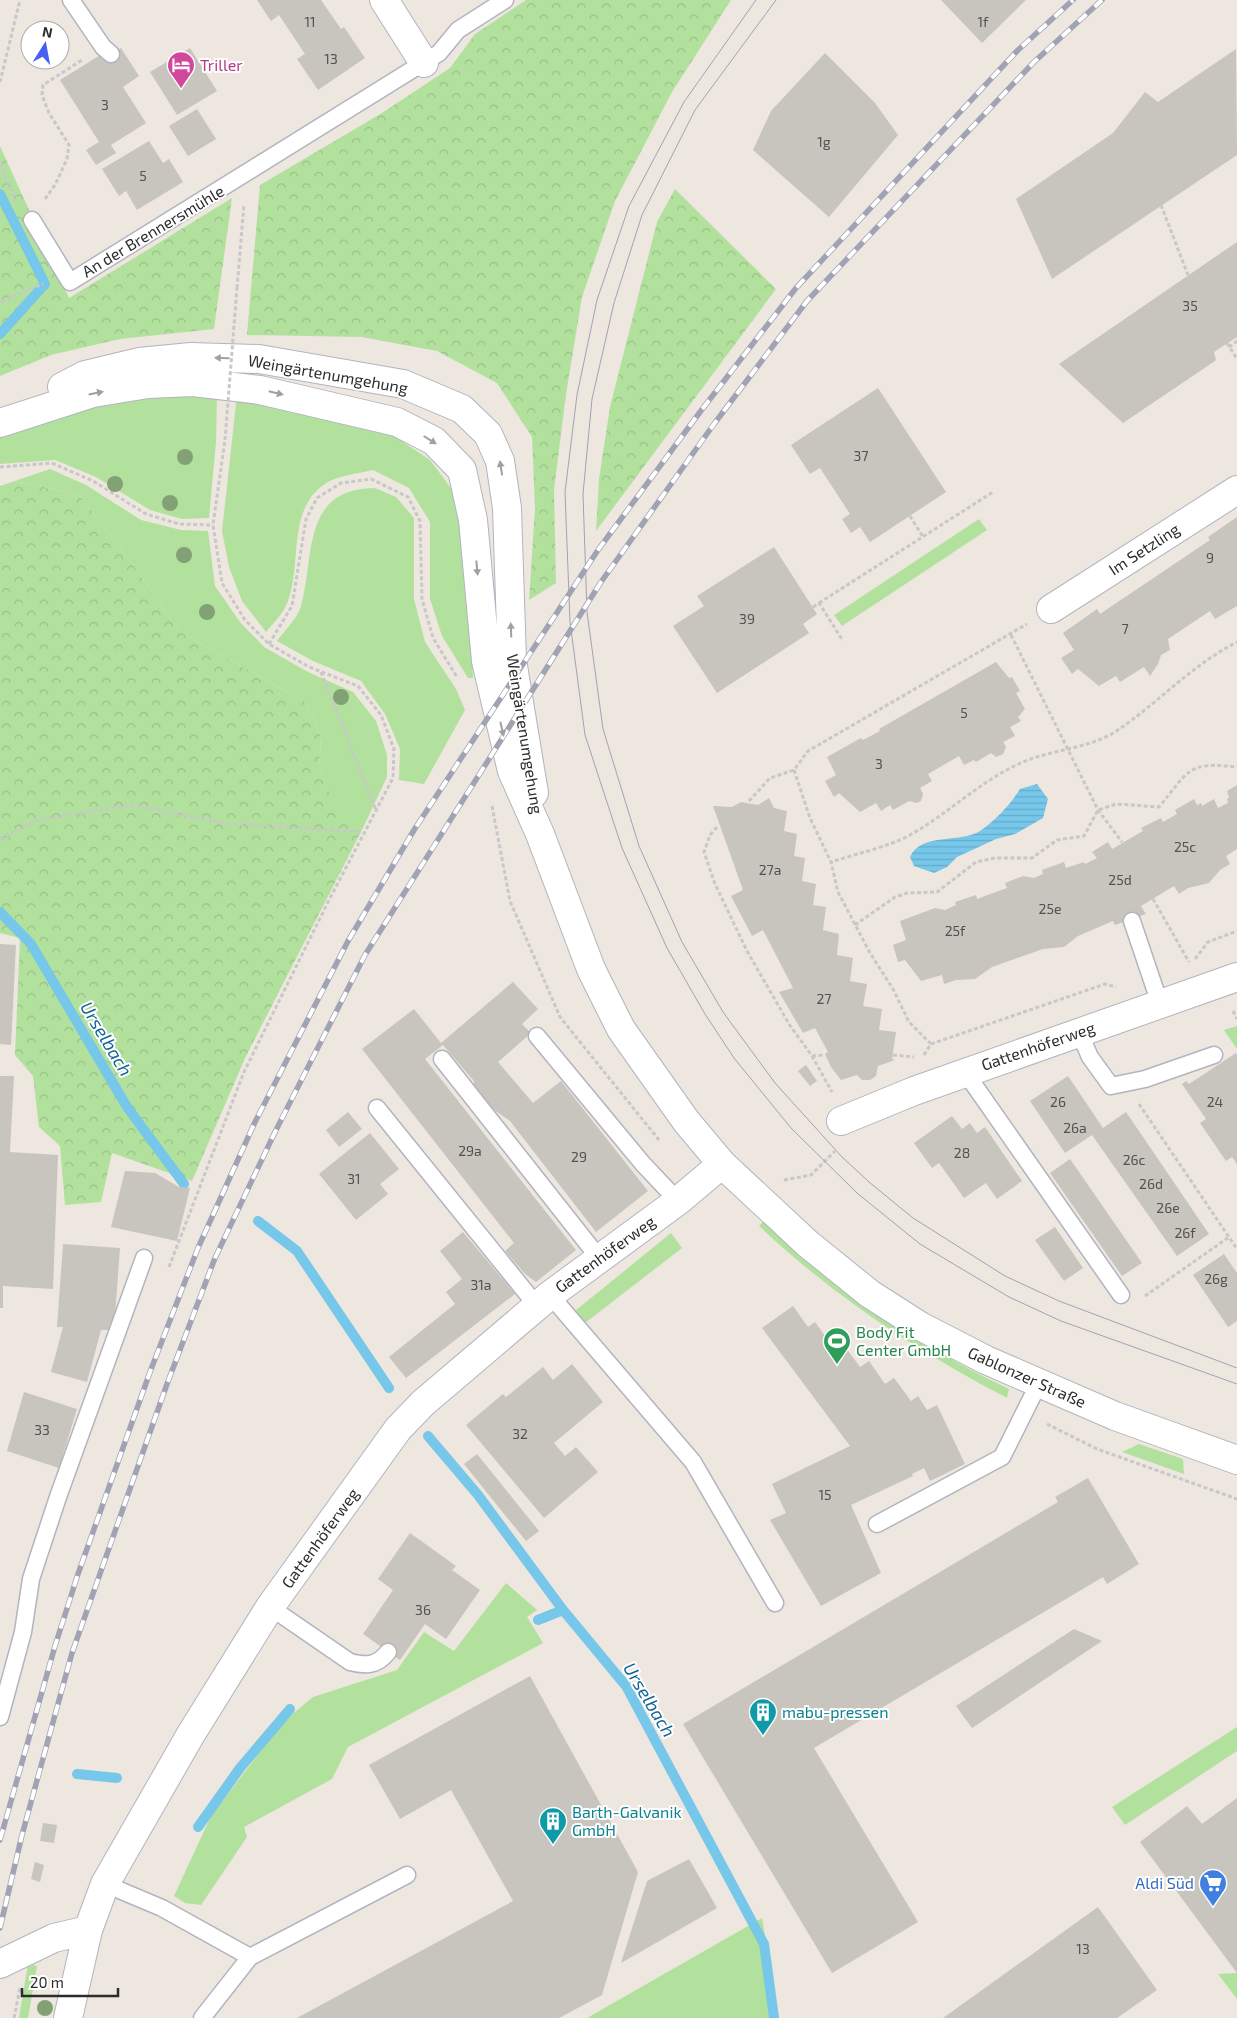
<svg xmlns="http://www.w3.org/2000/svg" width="1237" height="2018" viewBox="0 0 1237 2018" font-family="'Exo 2',sans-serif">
  <defs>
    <pattern id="forest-crowns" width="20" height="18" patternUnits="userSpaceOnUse" patternTransform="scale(1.25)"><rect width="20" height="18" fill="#b2e19d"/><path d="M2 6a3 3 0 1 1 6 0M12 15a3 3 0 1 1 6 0" fill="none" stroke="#99c187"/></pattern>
    <pattern id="water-rules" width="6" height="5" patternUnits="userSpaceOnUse" patternTransform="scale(1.25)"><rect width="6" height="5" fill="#76c7ea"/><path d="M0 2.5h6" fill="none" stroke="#66abc9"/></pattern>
  </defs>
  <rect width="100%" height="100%" fill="#ede7df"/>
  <path fill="#b2e19d" d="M217 395 216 442 209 518 182 519 150 510 96 477 55 460 0 464V435L33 421 120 400Z
    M237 395 382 428 430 460 462 503 473 678H468L442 636 430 599V522L409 488 373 470C360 473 344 475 332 480 285 503 303 560 288 601 284 613 274 622 266 632L242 601 229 567 222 531Z
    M50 469 86 485 141 520 181 530 208 531 215 586 240 622 264 647 308 672 353 692 376 721 387 755V777L361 832 339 816 319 767 321 737 307 703 180 632 129 559 79 495 15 481Z
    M375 488 396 497 414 518V599L425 642 456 689 465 710 424 784 399 780 400 749 385 714 361 681 313 661 277 641C284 631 298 618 301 606 315 555 301 489 375 488Z
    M979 519 987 530 842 626 834 615Z
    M1237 1026V1049L1224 1030Z
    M763 1222C837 1290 918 1346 1009 1389L1007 1398C917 1351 833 1296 759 1226Z
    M671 1233 682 1248 585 1323 575 1311Z
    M1139 1444 1183 1459 1184 1474 1122 1452Z
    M506 1583 537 1610 527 1617 543 1643 348 1747 332 1779 244 1827 247 1837 201 1905 185 1903 174 1896 211 1816 283 1722 313 1697 397 1670 424 1632 454 1651Z
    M1237 1727V1751L1125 1825 1112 1807Z
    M762 1918 779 2018H587Z
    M28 1964 37 1966 28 2018H19Z
    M1237 1973V1999L1218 1974Z"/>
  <path fill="url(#forest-crowns)" d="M526 0H731L672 92 615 201 582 297 566 394 554 490 556 583 529 600 535 508 532 437 497 383 437 351 362 337 247 335 260 185 382 113 450 68 475 34Z
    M0 146 69 298 232 198 214 329 120 339 51 355 0 376Z
    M675 189 776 289 596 531 599 479 610 407 657 222Z
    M15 481 79 495 129 559 180 632 307 703 321 737 319 767 339 815 361 832 246 1056 192 1181 112 1153 101 1202 65 1205 60 1146 39 1127 33 1076 15 1055 20 938 0 933V486Z"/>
  <path fill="url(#water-rules)" d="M1037 784 1048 799 1043 818 1015 834 996 839 957 857 947 867 934 873 914 866 910 857C921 832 959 844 980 831 996 820 1010 805 1020 789Z"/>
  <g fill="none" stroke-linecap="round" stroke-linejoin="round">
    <path stroke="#76c7ea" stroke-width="10" d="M0 194 45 284 0 334
      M0 912 31 944 127 1107 184 1184
      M258 1221 297 1251 389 1388
      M428 1436 478 1495 563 1610 626 1686 764 1944 774 2018
      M538 1620 563 1610
      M77 1774 117 1778
      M198 1827 240 1768 290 1709"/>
  </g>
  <path fill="#c8c4be" d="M257 0H321L341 29 344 27 365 58 318 90 297 59 305 54 279 15 271 21Z
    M941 0H1026L982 43Z
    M121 48 139 76 123 87 146 123 111 145 116 153 96 165 86 150 99 142 60 80 102 54 105 58Z
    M190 48 217 91 177 115 150 72Z
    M1236 49 1237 155 1052 279 1016 199 1113 133 1145 92 1158 102Z
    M825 53 875 103 898 135 829 217 753 150 771 111Z
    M197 109 216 139 188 156 169 126Z
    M149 141 163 163 169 159 183 182 137 210 126 191 119 196 102 169Z
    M1237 242V337L1214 352 1216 360 1212 363 1123 423 1059 364Z
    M878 388 946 492 870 542 860 527 851 533 842 519 850 514 820 468 810 474 791 445Z
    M1237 517V606L1215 619 1210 611 1168 639 1170 650 1161 655 1158 664 1150 676 1144 667 1120 682 1116 676 1099 686 1078 669 1072 674 1061 658 1074 650 1063 633 1097 609 1100 614 1210 540 1208 537Z
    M774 547 817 614 803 624 809 633 717 693 673 626 704 606 697 596Z
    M996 662 1009 678 1012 677 1020 691 1016 693 1025 709 1018 717 1021 721 1010 727 1015 736 1003 742 1006 747 1003 754 996 757 991 753 976 762 974 760 964 765 959 756 928 774 932 781 920 788 923 794 921 801 917 803 909 801 893 810 890 805 881 811 876 803 860 812 839 793 834 797 825 781 836 775 827 757 861 738 863 740 880 731 879 729Z
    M1237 785V849L1226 856 1230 864 1220 870 1209 883 1188 888 1179 894 1174 886 1141 906 1146 914 1115 925 1113 921 1078 936 1064 947 1043 949 992 967 975 979 956 980 944 984 942 975 921 981 905 960 898 962 893 945 906 940 900 921 935 908 945 910 956 905 955 902 976 895 977 899 993 893 1007 888 1005 883 1023 876 1034 878 1043 874 1042 870 1064 862 1066 868 1084 862 1085 864 1097 858 1092 852 1108 842 1112 849 1143 831 1141 828 1161 818 1163 822 1177 814 1175 810 1194 799 1197 805 1201 803 1202 806 1214 799 1218 808 1228 803 1227 799 1229 798 1227 791Z
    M769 798 774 808 787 811 784 831 797 834 794 856 805 858 802 881 816 884 813 905 826 907 823 930 839 934 837 955 853 958 850 981 867 984 863 1006 882 1009 879 1030 896 1032 892 1059 895 1060 878 1066 876 1076 870 1080H862L857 1075 841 1080 831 1067 825 1054 828 1052 815 1028 803 1033 779 992 793 988 763 930 752 936 731 896 743 890 713 806 732 807 741 802 758 805Z
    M0 944 16 945 11 1045 0 1044Z
    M513 982 538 1009 522 1024 531 1033 498 1062 533 1103 561 1081 648 1191 596 1232 510 1121 493 1109 474 1086V1081L443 1045 425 1059 576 1250 536 1282 524 1273 505 1251 514 1243 362 1049 414 1009 441 1043Z
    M1236 1053 1237 1055V1164L1232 1157 1226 1161 1200 1123 1206 1119 1182 1084 1186 1081 1189 1084Z
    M806 1065 817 1081 810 1086 798 1071Z
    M0 1076H14L10 1152 58 1155 53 1289 3 1286V1308H0Z
    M1068 1076 1103 1128 1126 1112 1209 1234 1177 1256 1092 1135 1065 1153 1030 1101Z
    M348 1112 362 1129 339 1147 326 1130Z
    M952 1116 962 1129 970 1123 977 1133 985 1127 1022 1181 997 1199 986 1183 964 1198 939 1163 932 1168 914 1143Z
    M370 1133 399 1169 380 1184 388 1194 356 1220 319 1174Z
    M1070 1159 1142 1263 1122 1276 1050 1173Z
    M125 1171 155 1173 179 1187 190 1188 177 1241 111 1227Z
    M1055 1227 1083 1268 1064 1281 1035 1240Z
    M463 1232 515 1294 406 1378 389 1357 455 1304 446 1292 462 1279 440 1251Z
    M63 1244 120 1248 114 1330H101L87 1382 51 1372 63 1327H57Z
    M1224 1254 1237 1273V1321L1228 1327 1193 1275Z
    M793 1306 808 1327 815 1322 835 1350 843 1344 860 1367 869 1361 885 1384 894 1378 911 1401 918 1396 927 1410 937 1405 965 1464 930 1481 924 1468 912 1474 913 1476 851 1505 881 1573 821 1606 770 1520 786 1513 772 1484 850 1446 762 1328Z
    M572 1364 603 1402 554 1443 565 1456 576 1447 598 1472 544 1518 466 1425 503 1394 506 1397 543 1367 553 1380Z
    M24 1392 77 1409 59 1468 7 1451Z
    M477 1454 539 1531 526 1541 464 1464Z
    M1088 1478 1139 1564 1107 1584 1103 1577 814 1748 918 1922 832 1973 683 1724 1058 1502 1055 1497Z
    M410 1533 456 1566 452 1570 480 1590 446 1639 425 1624 400 1660 363 1634 393 1590 378 1579Z
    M1074 1629 1102 1641 972 1728 956 1706Z
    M530 1676 638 1872 602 1995 559 2018H297L513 1901 451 1790 400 1819 369 1765Z
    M1237 1798V1973L1140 1842 1187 1806 1202 1824Z
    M43 1823 57 1825 54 1843 40 1841Z
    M689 1859 717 1908 621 1963 647 1881Z
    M35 1862 44 1865 40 1882 31 1879Z
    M1098 1907 1157 1990 1117 2018H943Z"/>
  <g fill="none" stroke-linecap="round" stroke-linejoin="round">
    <g stroke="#b2b4bf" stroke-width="19">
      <path id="lane" d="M71 0 103 47 111 54
        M32 220 70 282 439 53 458 30 505 0
        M1132 921 1160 1004
        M1079 1032 1090 1057 1111 1086 1145 1079 1214 1055
        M537 1036 643 1164 678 1201
        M442 1059 599 1258
        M965 1072 1121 1295
        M377 1108 537 1306
        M550 1295 693 1462 775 1603
        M877 1524 1002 1457 1039 1383
        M270 1607 350 1662C366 1666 377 1666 388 1652
        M0 1717 23 1632 31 1579 58 1497 144 1258
        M105 1884 162 1908 250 1957 407 1875
        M202 2018 250 1957"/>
    </g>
    <g stroke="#b2b4bf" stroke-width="30">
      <path id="street" d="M384 0 424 63
        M1051 609 1237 490
        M841 1121 914 1091 1237 977
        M0 1964 54 1938 88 1930
        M68 2018 88 1930 105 1884 191 1734 270 1607 398 1429 423 1403 550 1295 678 1201 722 1164"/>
    </g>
    <g stroke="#b2b4bf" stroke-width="30">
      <path id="secondary" d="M62 387 85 375 139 362 191 357 259 359 403 384 462 409 488 434 500 461 507 508 512 660 534 793
        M0 423 93 393 148 384 193 382 260 390 397 422 434 441 462 470 473 520 486 661 512 771 540 834 591 969 621 1029 686 1121 722 1164 808 1244 870 1294 920 1326 986 1360 1115 1416 1237 1460"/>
    </g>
    <path stroke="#c8c8c8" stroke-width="3" stroke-dasharray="4 2.5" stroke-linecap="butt" d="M0 82 20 0
      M0 163 16 201
      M45 199 55 185 67 159 69 145 49 113 42 95 43 85 82 60
      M1161 205 1188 275
      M237 288 244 204
      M0 302 43 284
      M1227 343 1237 359
      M1229 347 1237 341
      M0 467 52 463 93 481 146 514 179 524 213 525
      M910 516 923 537
      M819 603 993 492
      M813 607 819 603 843 641
      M1011 635 1098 810 1122 842
      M269 644 292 606 306 519 317 498 341 483 371 479 408 497 420 521 422 599 433 638 457 677
      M321 672 376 810
      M794 770 810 818 831 862
      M749 801 770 778 794 770 808 751 1027 624
      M492 806 510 901 560 1017 659 1140
      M717 827 710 835 704 852 715 884 747 951 789 1024 812 1056 832 1092
      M0 839 37 820 132 805 224 823 361 832
      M1153 899 1189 962
      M855 925 895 897 907 893 937 892 976 862 995 858H1032L1057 840 1084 836 1098 810 1116 804 1159 807C1189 771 1187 761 1237 767
      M1195 959 1208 942 1237 931
      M1233 1011 1237 1019
      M931 1044 909 1022 893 989 870 953 838 892 831 862C855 854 888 847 910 835 951 812 984 777 1028 760 1057 749 1091 748 1118 730 1159 702 1192 665 1237 642
      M893 1055 914 1057
      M924 1055 931 1044 1105 984 1116 987
      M812 1056 824 1055
      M1139 1104 1237 1249
      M784 1180 811 1175 835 1151
      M169 1267 244 1072 328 902 393 778 394 749 381 715 358 686 309 667 269 644 245 620 222 583 213 525 225 440
      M1145 1296 1229 1237
      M1047 1424 1097 1449 1237 1499
      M14 2018 20 1988"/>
    <use href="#lane" stroke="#fff" stroke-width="16"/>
    <use href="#street" stroke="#fff" stroke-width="28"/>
    <use href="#secondary" stroke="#fff" stroke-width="28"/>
    <path stroke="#a1a3b5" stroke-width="1" d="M756 0 684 102 629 206 597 300 577 395 565 492 570 622 585 735 622 848 667 948 705 1014 734 1058 791 1128 857 1193 920 1244 1009 1297 1061 1321 1237 1384
      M776 0 695 110 642 215 614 303 592 399 583 494 587 612 603 729 639 846 682 942 723 1012 775 1083 842 1157 869 1182 913 1218 1005 1276 1059 1301 1237 1368"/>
    <g stroke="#a1a3b5" stroke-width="5.5">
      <path id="rail" d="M0 1840 55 1646 78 1574 150 1372 198 1248 255 1122 348 941 414 830 598 550 700 412 796 288 1018 50 1073 0
        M0 1928 22 1835 72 1653 167 1384 215 1258 276 1130 365 955 601 582 714 424 807 301 1034 62 1102 0"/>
    </g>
    <use href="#rail" stroke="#fff" stroke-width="4" stroke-dasharray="11" stroke-linecap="butt"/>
    <path stroke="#c8c8c8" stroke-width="3" stroke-dasharray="4 2.5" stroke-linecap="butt" d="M225 440 237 288"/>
  </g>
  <g fill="#82a174">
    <circle cx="185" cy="457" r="8"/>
    <circle cx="115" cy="484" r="8"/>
    <circle cx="170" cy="503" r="8"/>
    <circle cx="184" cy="555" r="8"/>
    <circle cx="207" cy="612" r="8"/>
    <circle cx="341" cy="697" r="8"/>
    <circle cx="45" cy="2008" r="8"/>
  </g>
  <defs><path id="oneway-solid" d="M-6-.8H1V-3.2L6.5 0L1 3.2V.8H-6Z" transform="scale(1.25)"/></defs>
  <g fill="#a0a0a0">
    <use href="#oneway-solid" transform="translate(222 358) rotate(-178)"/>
    <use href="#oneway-solid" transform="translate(96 393) rotate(-11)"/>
    <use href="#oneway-solid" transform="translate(276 393) rotate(13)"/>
    <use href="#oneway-solid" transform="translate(430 440) rotate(32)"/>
    <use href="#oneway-solid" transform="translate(501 468) rotate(-99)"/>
    <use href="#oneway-solid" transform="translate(477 568) rotate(85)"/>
    <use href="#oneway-solid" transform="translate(511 630) rotate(-92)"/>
    <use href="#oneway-solid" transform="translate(502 729) rotate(77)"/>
  </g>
  <defs>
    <g id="hotel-pin" transform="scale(1.4375)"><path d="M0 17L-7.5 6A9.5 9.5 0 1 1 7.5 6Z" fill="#d1479c" stroke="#fff"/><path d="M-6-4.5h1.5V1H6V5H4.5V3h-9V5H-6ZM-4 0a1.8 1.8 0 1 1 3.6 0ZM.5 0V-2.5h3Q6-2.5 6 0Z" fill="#fff"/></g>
    <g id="stadium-pin" transform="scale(1.4375)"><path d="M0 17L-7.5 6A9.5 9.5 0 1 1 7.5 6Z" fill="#2e9e5b" stroke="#fff"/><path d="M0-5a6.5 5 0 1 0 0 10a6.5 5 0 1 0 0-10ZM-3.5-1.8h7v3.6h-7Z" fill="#fff"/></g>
    <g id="building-pin" transform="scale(1.4375)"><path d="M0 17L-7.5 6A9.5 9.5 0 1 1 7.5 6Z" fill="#0f9aa8" stroke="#fff"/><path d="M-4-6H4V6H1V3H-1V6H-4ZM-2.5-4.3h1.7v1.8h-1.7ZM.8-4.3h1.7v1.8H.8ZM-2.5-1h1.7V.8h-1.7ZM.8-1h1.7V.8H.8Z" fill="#fff"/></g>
    <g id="supermarket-pin" transform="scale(1.4375)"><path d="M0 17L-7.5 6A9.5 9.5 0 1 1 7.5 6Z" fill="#3f7fe0" stroke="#fff"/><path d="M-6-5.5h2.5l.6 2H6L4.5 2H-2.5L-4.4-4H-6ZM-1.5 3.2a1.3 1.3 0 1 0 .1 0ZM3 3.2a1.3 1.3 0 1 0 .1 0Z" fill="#fff"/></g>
  </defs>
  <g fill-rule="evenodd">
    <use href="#hotel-pin" x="181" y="65"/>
    <use href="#stadium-pin" x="837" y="1341"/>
    <use href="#building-pin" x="763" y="1712"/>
    <use href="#building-pin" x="553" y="1821"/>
    <use href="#supermarket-pin" x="1213" y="1883"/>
  </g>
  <g text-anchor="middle" stroke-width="4" stroke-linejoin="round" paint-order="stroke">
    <g font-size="14" fill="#535250">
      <text x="310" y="27">11</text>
      <text x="983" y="27">1f</text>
      <text x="331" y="64">13</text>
      <text x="105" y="110">3</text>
      <text x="824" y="147">1g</text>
      <text x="143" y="181">5</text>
      <text x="1190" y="311">35</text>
      <text x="861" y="461">37</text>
      <text x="1210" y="563">9</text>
      <text x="747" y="624">39</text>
      <text x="1125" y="634">7</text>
      <text x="964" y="718">5</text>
      <text x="879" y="769">3</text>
      <text x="1185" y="852">25c</text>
      <text x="770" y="875">27a</text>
      <text x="1120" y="885">25d</text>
      <text x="1050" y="914">25e</text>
      <text x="955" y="936">25f</text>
      <text x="824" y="1004">27</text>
      <text x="1058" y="1107">26</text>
      <text x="1215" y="1107">24</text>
      <text x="1075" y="1133">26a</text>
      <text x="470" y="1156">29a</text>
      <text x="962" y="1158">28</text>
      <text x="579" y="1162">29</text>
      <text x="1134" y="1165">26c</text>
      <text x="354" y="1184">31</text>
      <text x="1151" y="1189">26d</text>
      <text x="1168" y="1213">26e</text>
      <text x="1185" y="1238">26f</text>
      <text x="1216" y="1284">26g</text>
      <text x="481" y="1290">31a</text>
      <text x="42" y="1435">33</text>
      <text x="520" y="1439">32</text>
      <text x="825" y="1500">15</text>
      <text x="423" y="1615">36</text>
      <text x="1083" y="1954">13</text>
    </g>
    <g font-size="16" fill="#b23c85" stroke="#fff" text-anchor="start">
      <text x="200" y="71">Triller</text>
    </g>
    <g font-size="16" fill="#2c2c2c" stroke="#fff">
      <text transform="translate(153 231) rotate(-31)" y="6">An der Brennersmühle</text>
      <text transform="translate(328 374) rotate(10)" y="6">Weingärtenumgehung</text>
      <text transform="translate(1144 549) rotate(-33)" y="6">Im Setzling</text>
      <text transform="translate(525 734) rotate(81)" y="6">Weingärtenumgehung</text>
      <text transform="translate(1038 1046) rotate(-19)" y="6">Gattenhöferweg</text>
      <text transform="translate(605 1254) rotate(-36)" y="6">Gattenhöferweg</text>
      <text transform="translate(1027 1377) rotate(24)" y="6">Gablonzer Straße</text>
      <text transform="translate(320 1538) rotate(-54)" y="6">Gattenhöferweg</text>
    </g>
    <g font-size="16" fill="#27864d" stroke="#fff" text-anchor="start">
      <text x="856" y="1338">Body Fit<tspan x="856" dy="18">Center GmbH</tspan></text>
    </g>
    <g font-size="16" fill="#0d838f" stroke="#fff" text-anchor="start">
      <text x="782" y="1718">mabu-pressen</text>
      <text x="572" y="1818">Barth-Galvanik<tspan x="572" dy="18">GmbH</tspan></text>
    </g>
    <g font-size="16" fill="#366cbe" stroke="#fff" text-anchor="end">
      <text x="1194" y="1889">Aldi Süd</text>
    </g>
    <g font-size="18" font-style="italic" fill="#136699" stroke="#fff">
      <text transform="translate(106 1039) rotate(59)" y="6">Urselbach</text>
      <text transform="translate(649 1700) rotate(59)" y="6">Urselbach</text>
    </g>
  </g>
  <g transform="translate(45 45) rotate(11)"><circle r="24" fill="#ffffff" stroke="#ababab"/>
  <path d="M0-4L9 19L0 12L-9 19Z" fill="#4560f3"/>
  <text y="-8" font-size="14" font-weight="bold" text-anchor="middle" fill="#2c2c2c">N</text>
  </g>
  <path d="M22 1988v8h96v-8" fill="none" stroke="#2c2c2c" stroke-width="2.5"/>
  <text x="30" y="1988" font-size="15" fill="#2c2c2c" stroke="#ffffff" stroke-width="4" paint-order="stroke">20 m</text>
</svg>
